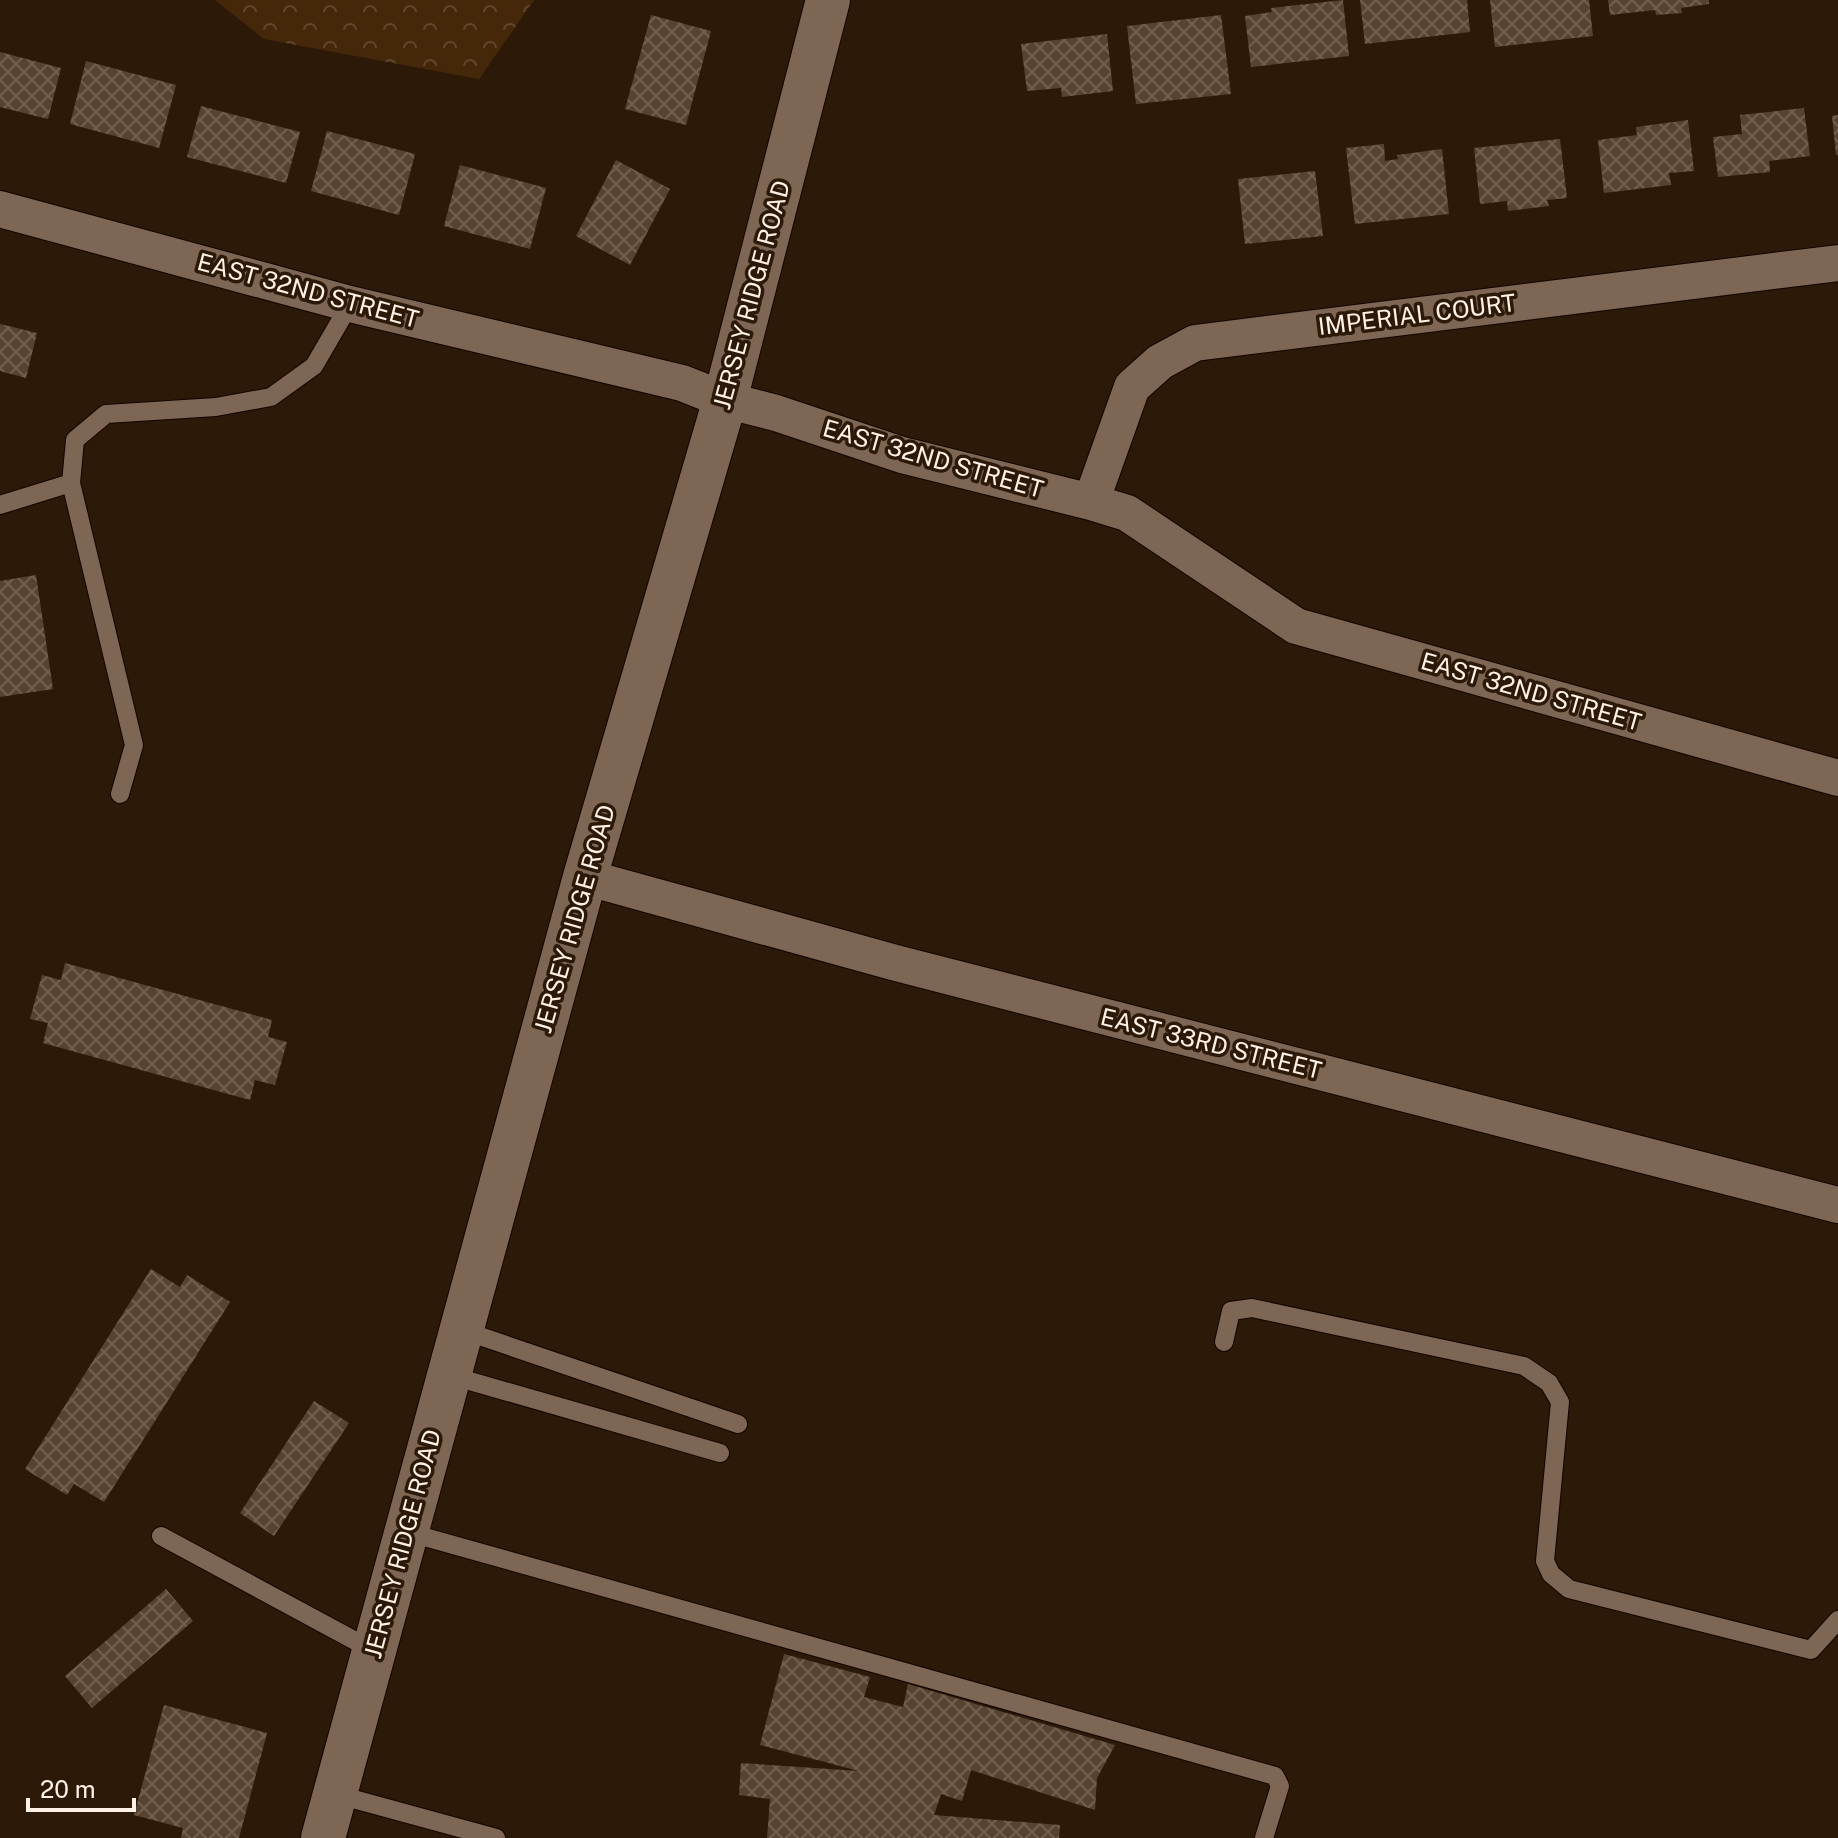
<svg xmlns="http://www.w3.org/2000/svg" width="1838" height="1838" viewBox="0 0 1838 1838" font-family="'Public Sans',sans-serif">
  <defs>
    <pattern id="forest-crowns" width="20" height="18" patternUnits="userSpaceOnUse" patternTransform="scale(2)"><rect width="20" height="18" fill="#452709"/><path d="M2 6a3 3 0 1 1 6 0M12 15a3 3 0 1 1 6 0" fill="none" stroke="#61472d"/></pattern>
    <pattern id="building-cross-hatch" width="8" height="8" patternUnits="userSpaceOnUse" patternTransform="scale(2)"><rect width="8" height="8" fill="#584331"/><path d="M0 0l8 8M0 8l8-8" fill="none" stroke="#715f4f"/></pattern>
  </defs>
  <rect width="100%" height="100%" fill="#2c1908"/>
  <path fill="url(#forest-crowns)" d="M215 0H534L479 79 264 39Z"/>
  <path fill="url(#building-cross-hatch)" d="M1343 0 1349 56 1251 67 1245 16 1272 12 1271 8Z
    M1360 0H1467L1470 32 1365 44Z
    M1490 0H1589L1593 36 1495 47Z
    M1608 0H1709V4L1681 8 1682 13 1656 15 1655 10 1610 15Z
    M651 15 711 31 686 125 625 109Z
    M1221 15 1231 94 1136 104 1127 26Z
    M1107 34 1113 91 1062 97 1061 88 1027 91 1021 44Z
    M0 52 61 68 48 119 0 107Z
    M86 61 176 85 159 148 70 124Z
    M201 106 300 132 286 183 187 157Z
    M1804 108 1810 156 1769 161 1770 172 1718 177 1713 137 1742 134 1740 115Z
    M1838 115V155H1836L1832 116Z
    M1688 120 1694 171 1669 173 1671 185 1604 193 1598 140 1637 135 1636 127Z
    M327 131 415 154 399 215 311 191Z
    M1560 139 1567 198 1547 200 1549 206 1508 211 1507 201 1480 204 1474 148Z
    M1384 144 1385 161 1398 159 1397 155 1442 149 1449 214 1355 224 1346 148Z
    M616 160 670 189 630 265 576 236Z
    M460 165 546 188 530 249 444 226Z
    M1315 171 1323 236 1245 244 1238 179Z
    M0 324 37 333 26 378 0 371Z
    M36 575 53 689 0 697V581Z
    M65 963 272 1020 268 1037 287 1042 275 1085 255 1080 250 1100 43 1043 48 1023 30 1019 42 975 61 980Z
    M151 1269 180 1287 187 1275 230 1302 104 1502 74 1484 67 1495 25 1469Z
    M314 1401 349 1423 274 1536 240 1513Z
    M166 1589 193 1621 92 1708 65 1676Z
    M784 1654 870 1677 864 1697 903 1707 908 1684 1115 1745 1097 1778 1095 1810 971 1770 962 1801 941 1794 934 1815 1060 1825 1059 1838H767L770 1799 739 1795 741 1763 859 1771 760 1745Z
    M164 1705 267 1733 239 1838H181L183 1828 134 1815Z"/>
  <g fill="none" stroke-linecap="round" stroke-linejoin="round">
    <g stroke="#130400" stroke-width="20">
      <path id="lane" d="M0 505 71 483
        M120 794 134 745 71 483 75 440 106 414 216 407 271 397 314 366 350 304
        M462 1330 738 1424
        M1224 1342 1231 1311 1252 1308 1524 1366 1549 1383 1560 1402 1545 1561 1551 1574 1569 1589 1811 1650 1838 1620
        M449 1375 720 1453
        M407 1532 1275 1776 1280 1786 1264 1838
        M161 1536 374 1651
        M335 1794 496 1838"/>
    </g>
    <g stroke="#130400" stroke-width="38">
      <path id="street" d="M0 209 350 304 682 383 725 400 776 413 902 455 1091 502 1127 513 1296 626 1838 778
        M1091 502 1132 387 1160 362 1195 343 1838 263
        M585 877 896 963 1838 1205"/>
    </g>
    <g stroke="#130400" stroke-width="46">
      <path id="secondary" d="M323 1838 585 877 725 400 828 0"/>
    </g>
    <use href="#lane" stroke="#7d6653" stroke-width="18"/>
    <use href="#street" stroke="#7d6653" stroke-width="36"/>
    <use href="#secondary" stroke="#7d6653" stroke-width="44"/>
  </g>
  <g text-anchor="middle" stroke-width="7" stroke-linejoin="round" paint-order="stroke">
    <g font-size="24" fill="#fef1e6" stroke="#2c1908">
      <text transform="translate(308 291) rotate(15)" y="8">EAST 32ND STREET</text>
      <text transform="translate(752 295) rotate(-75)" y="8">JERSEY RIDGE ROAD</text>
      <text transform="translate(1417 315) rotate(-7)" y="8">IMPERIAL COURT</text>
      <text transform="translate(933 459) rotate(16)" y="8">EAST 32ND STREET</text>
      <text transform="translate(1531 692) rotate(16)" y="8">EAST 32ND STREET</text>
      <text transform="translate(575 919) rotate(-74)" y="8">JERSEY RIDGE ROAD</text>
      <text transform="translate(1211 1044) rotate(14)" y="8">EAST 33RD STREET</text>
      <text transform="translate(403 1544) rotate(-75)" y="8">JERSEY RIDGE ROAD</text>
    </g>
  </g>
  <path d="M28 1798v12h106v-12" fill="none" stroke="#fef1e6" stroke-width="4"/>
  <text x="40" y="1798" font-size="24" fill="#fef1e6" stroke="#2c1908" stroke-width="6" paint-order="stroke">20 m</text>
</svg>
